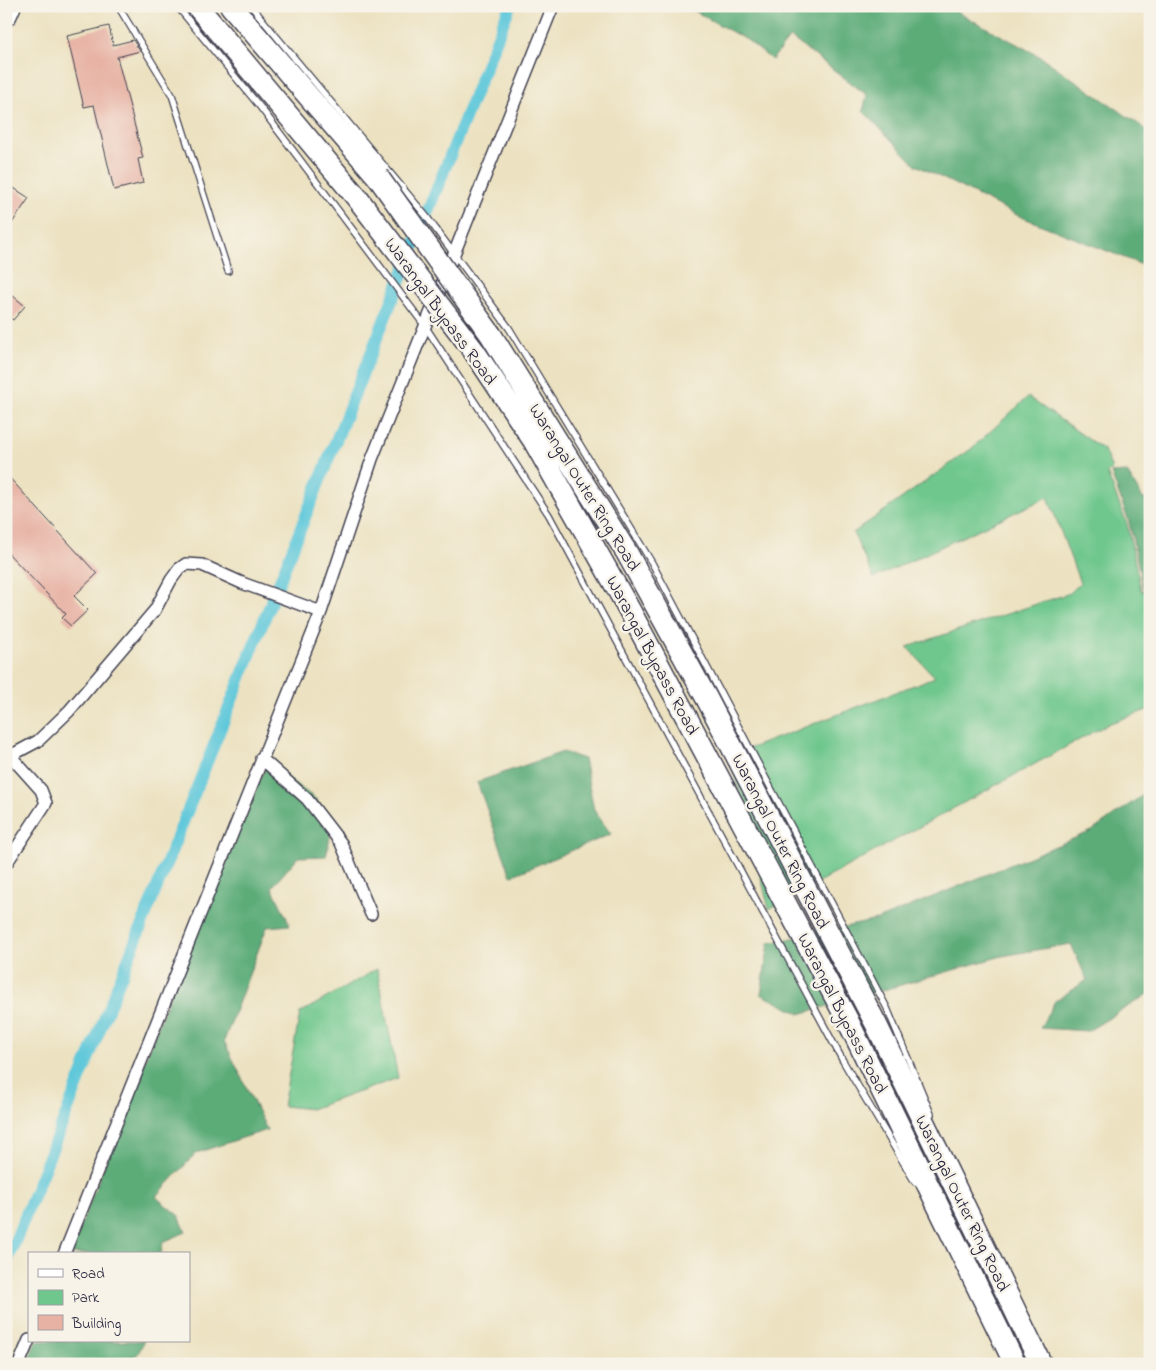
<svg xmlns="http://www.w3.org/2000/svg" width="1156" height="1370" viewBox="0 0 1156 1370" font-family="'Indie Flower',sans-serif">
  <rect width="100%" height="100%" fill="#f7f3e8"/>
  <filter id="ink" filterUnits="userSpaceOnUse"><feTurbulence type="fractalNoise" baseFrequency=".02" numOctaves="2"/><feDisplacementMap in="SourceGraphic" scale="10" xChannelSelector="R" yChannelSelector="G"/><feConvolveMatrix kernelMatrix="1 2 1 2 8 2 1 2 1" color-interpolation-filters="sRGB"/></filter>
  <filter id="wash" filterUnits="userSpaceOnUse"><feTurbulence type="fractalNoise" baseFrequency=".0096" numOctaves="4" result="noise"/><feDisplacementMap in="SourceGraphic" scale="20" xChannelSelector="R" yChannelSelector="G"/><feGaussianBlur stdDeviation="1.12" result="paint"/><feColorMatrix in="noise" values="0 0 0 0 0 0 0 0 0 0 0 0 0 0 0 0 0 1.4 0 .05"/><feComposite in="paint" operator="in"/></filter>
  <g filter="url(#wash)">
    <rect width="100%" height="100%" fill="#ece2c1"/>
    <path fill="#70c78d" stroke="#497464" d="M1028 397 1104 450 1112 469 1107 473 1127 524 1141 590 1150 595V709L1110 723 769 909 730 756 935 677 907 647 1070 593 1080 583 1048 497 874 578 853 533 971 449Z
      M377 969 398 1078 311 1109 283 1106 300 1013Z"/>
    <path fill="#5cac78" stroke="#3f675a" d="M685 6H946L1041 57 1150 132V268L1019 216 916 165 863 111 867 95 790 37 772 60 747 40Z
      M1127 472 1143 499H1150V593L1144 592 1129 522 1111 473Z
      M563 752 584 759 594 810 611 834 511 876 477 782Z
      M266 766 281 773 317 800 332 828 326 856 298 857 272 887 290 925 267 927 224 1041 267 1130 196 1153 156 1197 179 1216 186 1232 163 1242 161 1254H70L171 993Z
      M1150 790V993L1088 1031 1040 1028 1055 1001 1087 980 1071 944 1002 956 800 1014 761 994 769 943 877 920 1092 831Z
      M36 1341H144L138 1354 122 1364H27Z"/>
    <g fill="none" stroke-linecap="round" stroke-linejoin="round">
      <path stroke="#5ec8da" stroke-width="12" d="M6 1264 510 6"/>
    </g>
    <g id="blocks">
      <path fill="#e7b2a4" d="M109 26 113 45 133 40 140 51 117 57 143 158 138 159 143 183 114 190 94 105 84 107 67 36Z
        M6 183 29 198 6 232Z
        M6 290 25 306 13 320 6 315Z
        M6 474 97 574 74 596 88 610 71 626 62 618 66 614 6 551Z"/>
    </g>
  </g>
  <g filter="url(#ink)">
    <use href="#blocks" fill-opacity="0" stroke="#403f4f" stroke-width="1"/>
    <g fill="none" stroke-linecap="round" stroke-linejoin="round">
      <g stroke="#403f4f" stroke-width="8">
        <path id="lane" d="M118 6 172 95 228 271
          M177 6 261 108 425 326 549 515 843 1061 915 1182
          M251 6 426 216 509 328 652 563 887 1008 931 1114"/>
      </g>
      <g stroke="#403f4f" stroke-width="14">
        <path id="street" d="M6 751 41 790 46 803 6 864
          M10 756 38 741 69 711 155 610 171 580 179 569 186 564 202 565 242 583 321 612
          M261 758 307 799 341 843 371 914
          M64 1254 321 612 372 459 553 6
          M19 1364 29 1340"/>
      </g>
      <g stroke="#403f4f" stroke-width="24">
        <path id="highway" d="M197 6 358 199
          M231 6 378 177
          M6 15 10 6
          M491 335 627 553 707 699 876 1024 1041 1364
          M474 351 534 441 630 611 848 1021 1015 1364"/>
      </g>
      <use href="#lane" stroke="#fff" stroke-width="5.5"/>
      <use href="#street" stroke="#fff" stroke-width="11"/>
      <use href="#highway" stroke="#fff" stroke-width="21"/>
      <g stroke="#403f4f" stroke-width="24" stroke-linecap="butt">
        <path id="highway-bridge" d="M378 177 491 335
          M358 199 474 351"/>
      </g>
      <use href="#highway-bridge" stroke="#fff" stroke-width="21"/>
    </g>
  </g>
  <g text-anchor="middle" stroke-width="5" stroke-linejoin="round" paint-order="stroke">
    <g font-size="18" fill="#22223b" stroke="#f7f3e8">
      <text transform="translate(441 311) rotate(54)" y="6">Warangal Bypass Road</text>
      <text transform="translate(585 487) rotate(58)" y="6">Warangal Outer Ring Road</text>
      <text transform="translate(653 655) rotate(62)" y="6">Warangal Bypass Road</text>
      <text transform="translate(781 841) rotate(63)" y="6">Warangal Outer Ring Road</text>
      <text transform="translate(843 1013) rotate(63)" y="6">Warangal Bypass Road</text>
      <text transform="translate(963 1203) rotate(64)" y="6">Warangal Outer Ring Road</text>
    </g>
  </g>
  <rect width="1156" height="1370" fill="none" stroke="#f7f3e8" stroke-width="25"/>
  <rect x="28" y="1252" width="162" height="90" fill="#f7f3e8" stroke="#a29fa3"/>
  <rect x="38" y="1269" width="25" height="8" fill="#ffffff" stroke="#a29fa3"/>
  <text x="72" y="1278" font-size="15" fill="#22223b">Road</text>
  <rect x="38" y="1290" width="25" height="15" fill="#70c78d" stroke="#a29fa3"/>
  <text x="72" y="1302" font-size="15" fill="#22223b">Park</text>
  <rect x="38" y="1315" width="25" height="15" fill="#e7b2a4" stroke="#a29fa3"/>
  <text x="72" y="1328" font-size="15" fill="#22223b">Building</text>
</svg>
